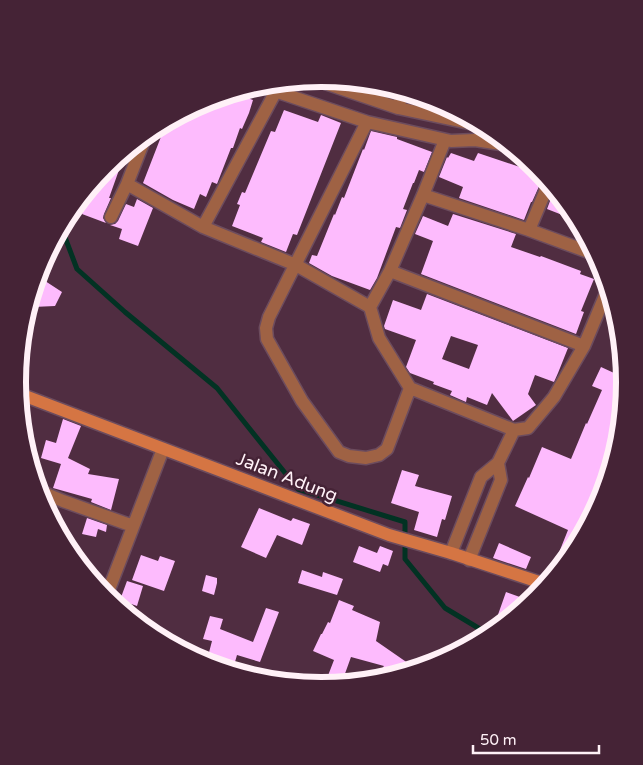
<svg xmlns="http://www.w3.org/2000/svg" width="643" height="765" viewBox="0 0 643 765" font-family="'Varela Round',sans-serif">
  <rect width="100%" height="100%" fill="#502d41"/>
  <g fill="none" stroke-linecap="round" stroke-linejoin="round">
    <path stroke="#023223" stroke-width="5" d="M63 232 77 269 125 312 217 388 298 489 405 522V559L445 608 485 632"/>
  </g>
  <path fill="#fdbbfd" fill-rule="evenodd" d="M239 95 253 100 249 113 242 129 240 128 233 148H231L217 184 212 182 206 197 200 194 194 209 173 200 143 183 164 129 205 102Z
    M284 110 318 122 321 115 341 123 297 235 293 234 286 252 261 242 263 238 232 226 240 205 237 204 242 192 245 193 271 131 275 132Z
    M371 131 397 137V139L432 152 424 172 419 170 414 183H413L403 209 407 210 400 228 396 227 377 278 370 290 332 276 309 263 312 255 317 256 334 214 335 215 342 197 344 198 363 149 364 150Z
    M451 153 474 161 478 153 523 168 524 164 539 172 544 178 541 182 532 202H531L524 220 459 198 463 187 439 177 447 157 448 158Z
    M124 156 109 198H111L104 214 103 218 106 223 82 214 89 194 107 167Z
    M553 193 570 218 547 209Z
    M137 199 153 208 138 246 119 239 122 229 110 225 115 224 118 221 126 204 134 207Z
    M453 214 516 234 511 247 540 257 541 256 581 271 580 274 594 279 581 311 584 312 576 334 421 274 433 241 415 234 423 216 448 226Z
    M39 277 62 292 55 306 33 307Z
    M427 294 568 348 558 373 554 382 535 375 528 394 536 405 513 421 492 393 487 405 467 397 466 402 450 395 452 391 433 384 434 382 410 373 406 367 416 340 385 329 384 326 393 300 421 310ZM451 336 478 345 469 369 442 359Z
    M601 367 625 378 626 383 614 442 601 471 607 473 602 499 563 558 558 555 568 530 515 506 528 477 529 478 542 447 571 459 586 423 587 424 602 390 592 386Z
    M63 419 81 426 68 458 90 469 88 474 119 479 111 510 91 502 92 499 53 488 61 464 41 458 46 440 56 443Z
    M402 470 419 475 415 486 452 496 445 520 442 519 437 537 414 530 419 512 391 503Z
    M259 508 291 521 293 518 310 524 302 545 277 535 266 558 241 547Z
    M87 518 107 525 106 532 98 529 96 537 82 534Z
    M499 543 531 557 526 569 493 558Z
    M359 546 377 553 380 546 393 551 388 566 383 564 380 572 353 562Z
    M141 555 158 561 160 556 175 561 164 591 132 580Z
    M302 570 322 577 323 572 343 579 337 595 298 583Z
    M206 575 217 578V583L214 595 202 591Z
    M127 581 143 586 137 606 120 600Z
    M506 592 531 601 494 626Z
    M339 600 354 606 352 610 380 622 376 641 415 668 377 675 384 666 351 657 342 682 324 686 334 660 313 651 321 634H322L328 622 330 623Z
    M266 608 279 612 260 662 237 655 233 669 206 664 212 641 203 639 210 616 223 619 220 629 253 642Z"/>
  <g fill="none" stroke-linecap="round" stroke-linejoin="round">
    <g stroke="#6c4c5e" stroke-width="15">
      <path id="street" d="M316 80 398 108 469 123
        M269 89 367 122 451 141 475 140 501 144
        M398 108 402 94
        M367 122 269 317 266 328 267 339 302 401 339 452 349 456 366 458 379 455 387 449 410 388 514 430
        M127 184 203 227 296 265 370 307
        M423 195 529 230 594 254
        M111 217 127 184 143 143
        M203 227 276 91
        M529 230 548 185
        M390 271 584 346
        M410 388 379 338 370 307 390 271 423 195 445 140
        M39 491 63 501 133 526
        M451 553 481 477 498 463 514 430 528 428 554 397 584 346 607 291
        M469 560 501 480 498 463
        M106 597 163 449"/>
    </g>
    <g stroke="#6c4c5e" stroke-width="15">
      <path id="secondary" d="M20 394 389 535 451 553 545 584"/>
    </g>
    <use href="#street" stroke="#9f6244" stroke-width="12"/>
    <use href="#secondary" stroke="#d57543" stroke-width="12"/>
  </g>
  <g text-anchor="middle" stroke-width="5" stroke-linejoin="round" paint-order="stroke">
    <g font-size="18" fill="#fff1f7" stroke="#452336">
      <text transform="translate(287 477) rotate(21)" y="6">Jalan Adung</text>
    </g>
  </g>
  <path d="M0 0H643V765H0ZM26 382a295 295 0 1 1 590 0a295 295 0 1 1-590 0Z" fill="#452336" fill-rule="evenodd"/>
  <path fill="none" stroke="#fff1f7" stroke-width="6" d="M26 382a295 295 0 1 1 590 0a295 295 0 1 1-590 0Z"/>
  <path d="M473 745v8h126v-8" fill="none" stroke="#fff1f7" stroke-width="2.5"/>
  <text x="480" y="745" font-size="15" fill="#fff1f7" stroke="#452336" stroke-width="4" paint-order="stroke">50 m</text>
</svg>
